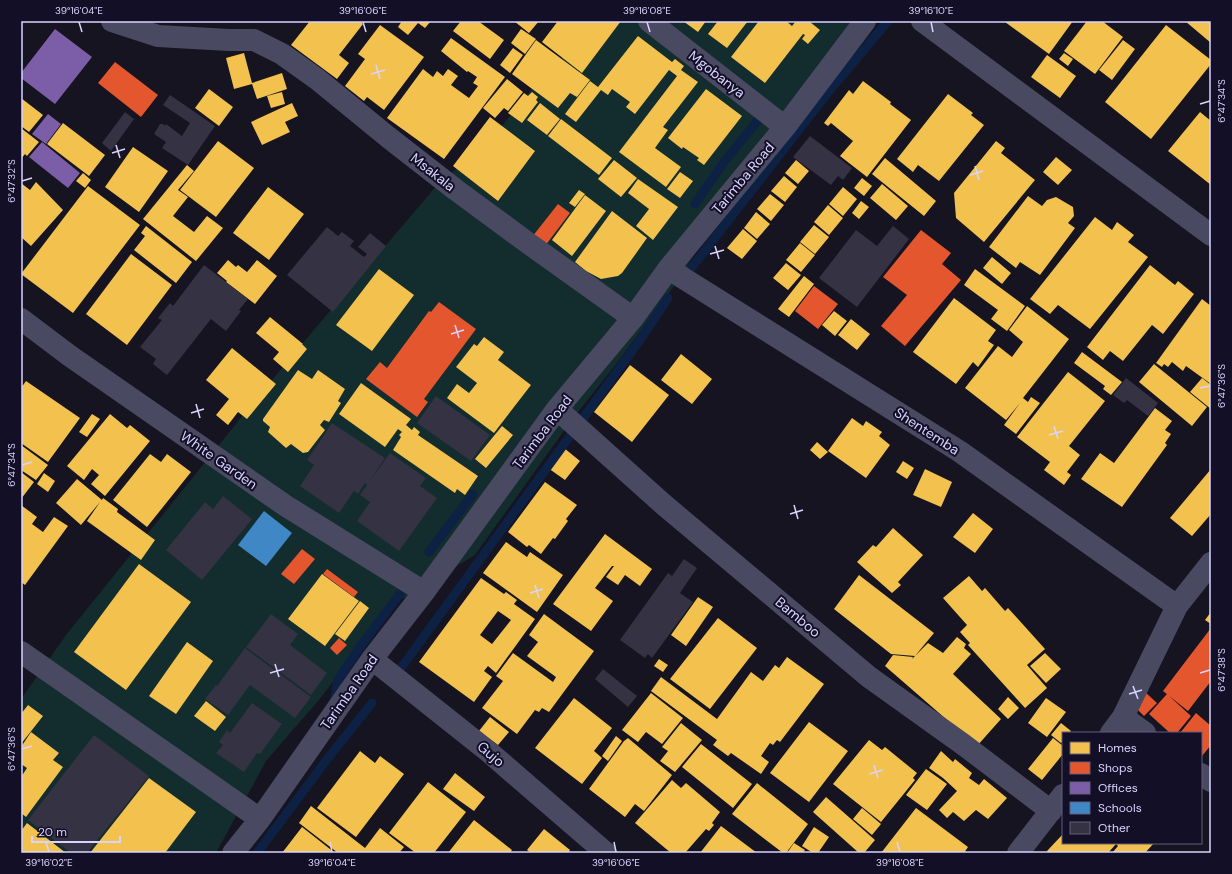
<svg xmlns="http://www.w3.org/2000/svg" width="1232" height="874" viewBox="0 0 1232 874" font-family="'DM Sans',sans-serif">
  <rect width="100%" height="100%" fill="#161421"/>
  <path fill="#132c2d" d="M591 21H873L811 111 744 183 707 233 680 278 617 363 571 421 475 555 394 604 318 701 266 761 216 853H21V699L66 635 252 404 307 338 438 184 488 143 536 84 578 42Z"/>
  <path fill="#f2c14e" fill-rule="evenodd" d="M310 21H360L363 24 339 55 349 63 337 79 291 45Z
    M402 21H431L425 28 418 23 408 35 398 27Z
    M461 21H478L504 40 490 59 453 31Z
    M514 21H539L529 33Z
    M558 21H621L582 73 542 42Z
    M683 21H706L698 32Z
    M718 21H748L727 48 708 34Z
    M759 21H786L792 26 796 21H811L810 22 820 30 808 44 802 39 805 35 803 34 765 83 731 57Z
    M1005 21H1073L1049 54 1005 22Z
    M1087 21H1102L1123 37 1095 74 1064 51Z
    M1185 21H1211V43Z
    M380 25 424 57 384 110 367 97 364 101 345 86 365 59 358 54Z
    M1166 25 1211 60V64L1151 139 1105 102Z
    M521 29 536 39 525 54 511 43Z
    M638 36 672 62 675 59 684 66 681 70 698 82 663 127 668 130 655 148 681 167 666 187 619 152 677 76 669 70 635 114 626 107 630 102 612 89 608 95 601 90 576 122 565 114 590 81 598 87Z
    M451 38 505 77 444 159 387 118 423 69 433 77 437 71 443 76 448 69 458 76 451 85 469 98 478 86 473 83 477 77 468 71 467 72 441 51Z
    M536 40 590 80 577 97 570 93 558 108 512 74Z
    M1123 40 1135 49 1112 80 1099 70Z
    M513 48 523 55 510 73 500 65Z
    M244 53 252 83 282 73 287 89 257 99 252 84 234 89 226 58Z
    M1064 53 1073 59 1068 66 1059 59Z
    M1047 55 1076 76 1060 98 1031 77Z
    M507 79 523 92 508 111 504 108 495 118 483 108Z
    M863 81 891 102 890 104 911 120 867 177 840 156 853 141 831 123 828 126 824 123 849 90 853 94Z
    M209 89 233 107 219 126 195 108Z
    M706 89 742 116 704 165 697 160 699 158 683 147 682 149 668 138Z
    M282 92 285 104 271 108 267 96Z
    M532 92 538 97 536 100 538 102 522 123 508 113 524 93 528 96Z
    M948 94 973 113 971 115 984 125 939 181 918 165 913 172 897 159Z
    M21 98 43 115 29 132 21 126Z
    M292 103 298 116 285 122 290 132 262 145 251 122Z
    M540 103 560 119 547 135 527 120Z
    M1200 112 1211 121V185L1168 151Z
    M490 117 535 151 498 201 453 166Z
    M561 119 612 158 599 175 548 136Z
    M63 123 105 155 89 176 47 144Z
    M21 128 39 142 27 156 25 154 21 159Z
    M218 141 254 168 216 217 180 190Z
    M996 141 1005 148 1001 153 1035 180 984 242 956 218 954 193Z
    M133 147 168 171 139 212 105 187Z
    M1056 157 1072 170 1058 185 1043 172Z
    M885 158 936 201 924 216 872 174Z
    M614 160 637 178 621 197 598 179Z
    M796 160 809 171 798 184 785 173Z
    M187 165 194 171 178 190 188 197 173 216 194 232 207 216 223 228 196 261 143 219Z
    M680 172 693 181 680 198 667 189Z
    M83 173 91 180 85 188 76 181Z
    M784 176 797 187 785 202 771 191Z
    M862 178 872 186 864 196 854 188Z
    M638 179 678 207 653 240 636 226 649 209 628 193Z
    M36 182 63 210 31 246 21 237V183L30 190Z
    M882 184 908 206 896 220 870 198Z
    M88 186 140 225 73 313 21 274Z
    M268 187 304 214 269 260 233 233Z
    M843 187 857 199 843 216 829 204Z
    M579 190 585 194 575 207 569 203Z
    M770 194 784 205 771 221 757 209Z
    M585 195 606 211 572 256 552 240Z
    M1028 196 1042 206 1047 200 1056 197 1073 207 1074 216 1068 223 1075 228 1040 275 1020 262 1016 268 989 247Z
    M861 201 869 207 859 219 852 213Z
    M828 205 843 218 829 235 814 222Z
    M612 211 647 238 622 273 618 276 601 279 586 271 575 262Z
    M756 212 770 224 757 239 744 228Z
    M1095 217 1112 230 1117 222 1134 235 1128 242 1148 257 1090 329 1058 305 1050 314 1030 299Z
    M814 225 829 237 815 254 800 242Z
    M146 226 192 262 176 283 134 250 145 236 141 233Z
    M743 229 757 241 742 259 727 248Z
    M800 243 815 255 801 272 786 260Z
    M131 254 172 285 127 345 86 314Z
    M992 257 1011 273 1002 284 983 268Z
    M228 260 236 267 238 265 247 272 257 260 277 276 255 304 226 282 227 281 217 273Z
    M786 263 801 275 788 290 773 278Z
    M1150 265 1175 285 1178 281 1194 294 1163 334 1152 325 1123 361 1110 351 1103 360 1087 347Z
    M379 269 414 295 372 351 336 325Z
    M975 269 1025 306 1007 331 991 319 998 310 964 285Z
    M804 276 814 284 789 317 778 309Z
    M954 298 996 330 988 341 994 345 978 367 973 362 956 384 913 352Z
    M1202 299 1211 306V384L1186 366 1183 371 1172 362 1168 367 1164 364 1162 367 1156 363Z
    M1027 306 1069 339 1023 398 1028 402 1031 397 1040 403 1016 434 1004 425 1020 403 1006 420 965 388 998 346 1012 357 1023 342 1009 330Z
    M834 311 847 321 835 336 822 325Z
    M270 317 303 344H302L307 349 288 372 273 359 279 352 256 333Z
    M851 319 870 334 857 350 838 335Z
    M484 337 504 352 498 360 531 385 494 433 447 398 457 384 469 393 477 383 456 367 474 344 477 346Z
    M232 348 276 384 247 419 238 412 228 425 216 415 229 399 206 380Z
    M1082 352 1122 382 1111 395 1103 389 1105 386 1074 363Z
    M681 354 712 379 692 404 661 380Z
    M1154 364 1207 407 1192 426 1139 382Z
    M630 365 669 395 632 442 594 412Z
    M298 370 312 379 318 370 345 389 338 401 341 403 329 422 324 420 320 425 325 430 308 452 303 453 291 444 286 448 268 432 270 427 263 421V419Z
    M1068 372 1105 401 1069 446 1080 455 1067 472 1071 475 1064 485 1044 470 1050 462 1017 437Z
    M1202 378 1211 385V409L1190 392Z
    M26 381 80 418 48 462 21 443V388Z
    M361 383 411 419 406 425 412 430 414 427 420 432 418 435 478 476 465 495 457 489 455 493 393 450 401 437 399 435 402 432 398 429 385 447 339 414Z
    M1155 408 1172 421 1165 430 1171 434 1165 443 1167 445 1122 507 1081 479 1100 453 1114 463Z
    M92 414 100 419 87 437 79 432Z
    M110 414 127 428 130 425 150 441 105 496 91 484 99 475 92 469 84 480 67 466Z
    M852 418 863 426 866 421 882 432 879 436 890 445 866 478 828 451Z
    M502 426 513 435 486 468 475 459Z
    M817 442 828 452 820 459 810 450Z
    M21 445 48 465 36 480 21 470Z
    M564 448 580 461 565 480 548 468Z
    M150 454 161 462 167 454 191 472 147 527 113 500Z
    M903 461 914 468 907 479 896 472Z
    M925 469 952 482 941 507 913 495Z
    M1211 469V514L1192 536 1170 518Z
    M21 472 34 482 21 499Z
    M44 473 55 481 48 492 37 484Z
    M77 479 102 500 103 498 118 509 117 512 155 540 141 560 87 521 100 502 81 525 56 503Z
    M545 482 577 505 566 519 568 521 555 539 553 538 541 554 529 545 527 547 508 532Z
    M21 505 37 517 32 524 43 532 54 517 68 526 25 585 21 582Z
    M973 513 993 529 975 553 953 537Z
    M893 528 923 555 898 582 901 585 892 593 857 562 873 545 876 547Z
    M605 534 652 569 640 586 625 575 618 585 606 577 614 566H612L595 588 613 601 591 631 553 604Z
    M506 542 527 557 530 552 563 575 537 612 483 573Z
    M139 564 191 602 126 690 74 652Z
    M322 574 359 601 325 646 288 619Z
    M859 575 934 633 915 656 891 654 834 609Z
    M969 576 982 591 985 588 1005 611 1008 608 1045 649 1027 665 1047 688 1025 708 968 645 970 643 960 632 967 625 943 598Z
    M481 578 504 594 506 592 517 600 514 604 535 619 496 673 488 666 484 671 492 677 474 702 419 662ZM498 611 511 620 492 644 480 635Z
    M698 597 713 607 686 646 671 635Z
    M360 601 369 608 345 641 335 634Z
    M1211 612V624L1205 620Z
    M544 614 594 651 549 712 542 708 539 712 535 710 517 734 482 708 503 681 496 676 513 653 553 682 556 677 527 656 538 642 529 635Z
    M718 618 757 648 710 709 670 679Z
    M957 637 966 644 964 648 971 654 953 674 1001 719 977 746 885 666 893 655 913 657 912 659 928 643 943 653Z
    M187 642 213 661 176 714 149 696Z
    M1045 653 1061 669 1046 683 1030 666Z
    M787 657 824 684 780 742 777 740 773 745 770 743 761 756 769 762 761 774 731 753 728 756 713 745 717 740 651 691 661 677 717 719 751 672 763 681 775 665 779 668Z
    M659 659 668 665 663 672 654 666Z
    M651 693 683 718 662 744 646 732 638 742 622 730Z
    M1008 697 1019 708 1008 719 998 709Z
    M574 698 612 728 594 751 602 758 582 784 535 748Z
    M1046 698 1066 712 1047 737 1028 723Z
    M206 701 226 717 215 731 194 716Z
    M28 705 43 716 21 744V714Z
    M490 717 509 732 498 745 479 731Z
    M809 722 848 751 809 802 770 773Z
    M681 723 702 740 675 772 660 761 668 751 662 747Z
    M1061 723 1071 731 1069 733H1063V741L1061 743 1051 735Z
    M31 732 59 753 53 760 63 767 26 817 21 813V777L27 768 21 764V747Z
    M616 736 622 741 608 761 602 756Z
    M628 738 672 775 644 811 635 804 625 817 589 789 624 741Z
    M1053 738 1063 746V754L1042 780 1028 769Z
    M869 740 882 750 885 747 917 773 913 778 915 780 881 822 833 784Z
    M701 744 752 784 733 808 682 767Z
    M360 751 375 763 380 756 404 774 356 837 317 808Z
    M941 751 953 762 955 759 972 773 969 778 979 785 984 779 1007 798 988 819 976 810 964 821 953 812 947 818 939 810 957 791 943 778 929 768Z
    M926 769 947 784 927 810 906 795Z
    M455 773 485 797 474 811 443 789Z
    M149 778 196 812 165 853H90Z
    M672 780 681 788 686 783 720 812 712 823 714 825 709 831 706 829 685 853H671L635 823Z
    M428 782 466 812 434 853H416L389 833Z
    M757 783 808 824 786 853H783L732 814Z
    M826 797 875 840 864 853H859L813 812Z
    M311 806 365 848 380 828 404 847 399 853H338L299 823Z
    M862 808 881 824 872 835 853 819Z
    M916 808 968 847 964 853H881Z
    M474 820 512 850 510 853H448Z
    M27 823 66 853H21V831Z
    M721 826 757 853H700Z
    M302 827 335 853H282Z
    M814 827 829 837 818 853H813L802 846Z
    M544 829 570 850 568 853H531L527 850Z
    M1063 834V843H1154L1145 853H1112L1118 846 1116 844 1108 853H1049L1047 851Z
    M794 843 805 850 803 853H787Z"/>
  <path fill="#e4572e" d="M115 62 158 95 141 117 98 83Z
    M558 204 570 213 545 246 532 237Z
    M921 230 951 253 942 264 961 280 905 346 881 326 907 295 883 277Z
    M814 286 838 304 818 329 795 311Z
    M439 302 476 329 424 399 428 402 417 417 366 379 380 362 387 368 429 311 431 312Z
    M302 549 315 559 294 584 281 574Z
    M327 569 358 592 354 597 323 574Z
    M1211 628V681L1188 711 1163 691Z
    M339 638 347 645 337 655 330 648Z
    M1145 692 1157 703 1144 716 1133 705Z
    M1167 694 1191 716 1177 733H1170L1149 714Z
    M1196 713 1211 726V745L1202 756 1201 755V733H1180Z"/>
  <path fill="#7b5ea7" d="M55 29 92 57 55 104 21 78V73Z
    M48 114 61 124 46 144 32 134Z
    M42 142 80 173 68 188 29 157Z"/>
  <path fill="#3f88c5" d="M264 511 292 533 266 566 238 545Z"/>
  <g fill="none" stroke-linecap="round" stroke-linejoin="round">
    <path stroke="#0d2144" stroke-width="9" d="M695 204 724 162 763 114
      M689 271 830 90 888 21
      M429 552 473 494
      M401 668 640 340 668 298
      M334 703 338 680 360 647 400 594
      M257 853 328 758 372 703"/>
  </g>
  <path fill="#343243" d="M170 95 215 126 188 165 162 148 166 142 154 134 160 124H163L165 126 166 124 182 136 190 123 163 105Z
    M125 112 134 119 111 151 102 143Z
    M810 136 852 168 843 180 838 176 831 185 793 157Z
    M893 226 909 239 857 307 819 278 856 230 877 246Z
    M327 227 338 236 342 232 354 241 350 246 364 257 367 254 358 247 370 233 386 246 333 312 287 275Z
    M204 265 248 299 239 310 241 311 226 331 211 319 167 375 153 364 156 359 140 347 162 320 158 318 170 303 173 306Z
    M1126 378 1158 403 1148 416 1127 400 1124 403 1113 395Z
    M436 396 490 435 471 461 417 423Z
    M332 423 385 458 369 482 390 453 426 478 420 486 437 498 399 551 357 521 370 502 360 495 367 485 365 483 358 494 354 491 339 513 300 486 314 465 307 460Z
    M223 496 252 519 202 580 166 550 205 502 213 509Z
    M684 559 697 568 680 593 693 602 652 658 648 654 645 658 620 640 668 573 672 576Z
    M271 614 298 634 290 645 327 673 311 695 246 647Z
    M245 648 311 697 295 718 250 685 228 715 205 699 216 685 217 686Z
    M603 669 637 696 628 707 595 679Z
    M252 703 282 724 260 754 257 753 244 772 216 753 223 745 219 742 227 730 230 733Z
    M94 735 149 776 87 853H71L28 820Z"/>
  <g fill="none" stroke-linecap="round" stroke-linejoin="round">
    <path stroke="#4a4962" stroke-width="22" d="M112 21 158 36 229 40H254L282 54 317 79 388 137 456 190 528 243 633 318
      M649 21 785 127
      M922 21 1211 235
      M669 268 683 278 959 451 1177 606
      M21 319 70 356 286 506 424 592
      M557 409 663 504 869 677 964 745 1051 811
      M21 652 260 819
      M372 659 489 752 606 853
      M1123 717 1145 733
      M1111 733 1123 717 1177 606 1211 563
      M1201 774 1211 781
      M233 853 260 819 372 659 424 592 557 409 633 318 669 268 785 127 865 21
      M1018 853 1063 795"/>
  </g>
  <path fill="none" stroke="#d9d4ff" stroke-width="1.5" d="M79 22 82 32M363 22 366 32M647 22 650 32M931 22 933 32M376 65 380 79M371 74 385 70M1200 104 1210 101M116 145 120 158M112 153 125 149M975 166 979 180M970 175 983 171M22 181 32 178M715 246 719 259M710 254 724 250M455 325 459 338M451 334 464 330M1200 388 1210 386M196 404 200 418M191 413 204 409M1054 426 1058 439M1049 435 1063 431M22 465 32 462M794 505 798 519M790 514 803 510M535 585 539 598M530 593 543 589M275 664 279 677M270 673 284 669M1200 673 1210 670M1133 686 1138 699M1129 694 1142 690M22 749 32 746M874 765 878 778M869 774 883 770M46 842 49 852M330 842 332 852M614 842 616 852M897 842 900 852"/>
  <g text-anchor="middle" stroke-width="4" stroke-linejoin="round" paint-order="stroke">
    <g font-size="14" fill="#d9d4ff" stroke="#130f26">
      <text transform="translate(717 74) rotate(38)" y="5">Mgobanya</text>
      <text transform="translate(433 172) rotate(38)" y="5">Msakala</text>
      <text transform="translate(743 178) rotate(-50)" y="5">Tarimba Road</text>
      <text transform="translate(927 431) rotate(33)" y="5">Shentemba</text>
      <text transform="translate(542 432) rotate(-53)" y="5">Tarimba Road</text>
      <text transform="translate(219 460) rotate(35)" y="5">White Garden</text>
      <text transform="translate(798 617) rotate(40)" y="5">Bamboo</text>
      <text transform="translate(349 692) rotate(-55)" y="5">Tarimba Road</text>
      <text transform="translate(491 754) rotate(40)" y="5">Gujo</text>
    </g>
  </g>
  <rect width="1232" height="874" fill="none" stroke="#130f26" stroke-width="44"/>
  <rect x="1062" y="732" width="140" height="112" fill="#130f26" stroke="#625e7d"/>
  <rect x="1070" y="742" width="20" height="12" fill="#f2c14e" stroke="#625e7d"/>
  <text x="1098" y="752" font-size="12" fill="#d9d4ff">Homes</text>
  <rect x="1070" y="762" width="20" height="12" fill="#e4572e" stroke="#625e7d"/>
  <text x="1098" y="772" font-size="12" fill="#d9d4ff">Shops</text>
  <rect x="1070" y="782" width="20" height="12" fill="#7b5ea7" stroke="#625e7d"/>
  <text x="1098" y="792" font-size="12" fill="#d9d4ff">Offices</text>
  <rect x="1070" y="802" width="20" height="12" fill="#3f88c5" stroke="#625e7d"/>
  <text x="1098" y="812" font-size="12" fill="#d9d4ff">Schools</text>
  <rect x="1070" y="822" width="20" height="12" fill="#343243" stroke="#625e7d"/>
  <text x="1098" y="832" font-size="12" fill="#d9d4ff">Other</text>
  <path d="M32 836v6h88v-6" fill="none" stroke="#d9d4ff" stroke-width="2"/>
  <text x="38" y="836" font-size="12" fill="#d9d4ff" stroke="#130f26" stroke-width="3" paint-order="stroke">20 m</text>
  <rect x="22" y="22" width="1188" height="830" fill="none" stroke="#d9d4ff" stroke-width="1.5"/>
  <g font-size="10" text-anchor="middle" fill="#d9d4ff">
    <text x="79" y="14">39°16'04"E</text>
    <text x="363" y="14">39°16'06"E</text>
    <text x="647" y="14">39°16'08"E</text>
    <text x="931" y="14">39°16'10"E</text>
    <text transform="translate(1221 101) rotate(-90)" y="4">6°47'34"S</text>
    <text transform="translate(11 181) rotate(-90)" y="4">6°47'32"S</text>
    <text transform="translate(1221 386) rotate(-90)" y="4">6°47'36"S</text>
    <text transform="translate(11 465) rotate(-90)" y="4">6°47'34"S</text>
    <text transform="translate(1221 670) rotate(-90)" y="4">6°47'38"S</text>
    <text transform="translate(11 749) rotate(-90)" y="4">6°47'36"S</text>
    <text x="49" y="866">39°16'02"E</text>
    <text x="332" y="866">39°16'04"E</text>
    <text x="616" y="866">39°16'06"E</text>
    <text x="900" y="866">39°16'08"E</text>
  </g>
</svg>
